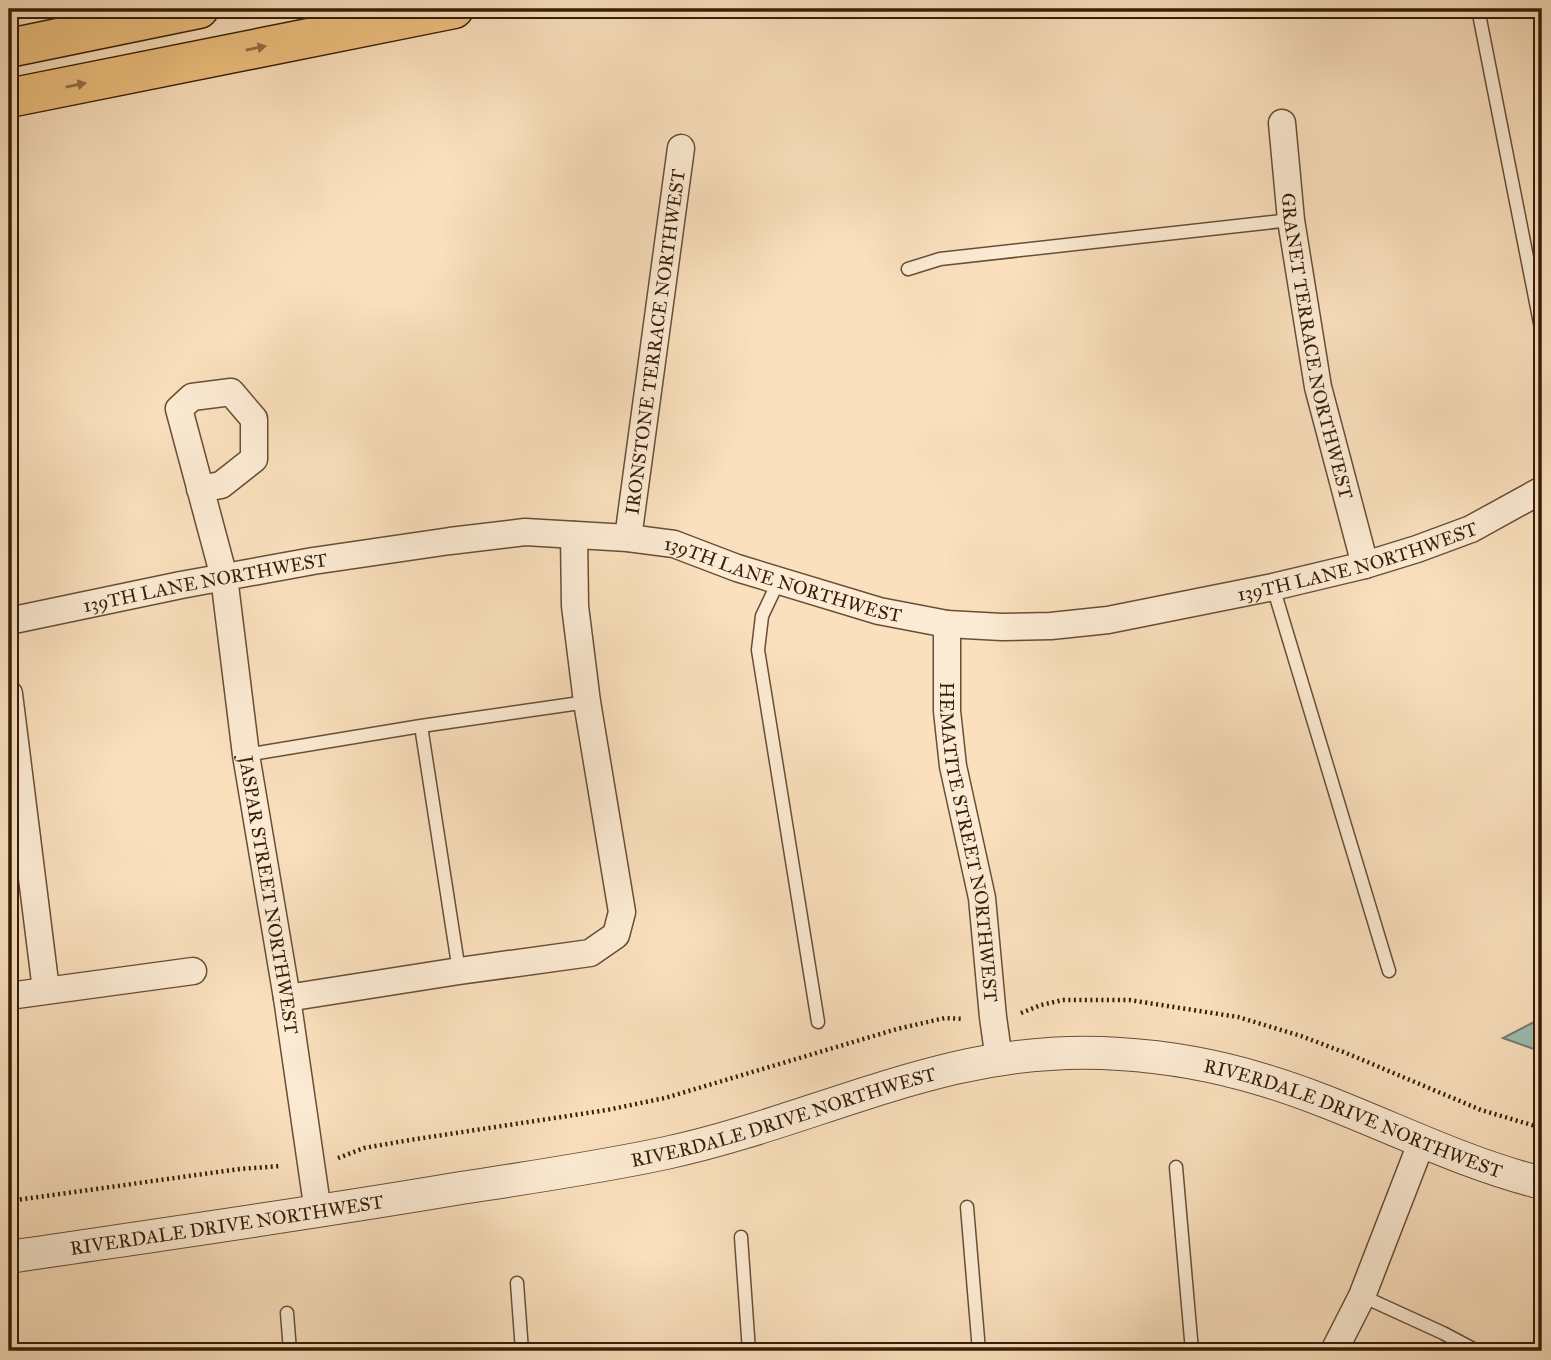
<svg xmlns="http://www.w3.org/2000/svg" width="1551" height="1360" viewBox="0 0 1551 1360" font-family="'IM FELL Great Primer',serif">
  <rect width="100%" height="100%" fill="#fae0bd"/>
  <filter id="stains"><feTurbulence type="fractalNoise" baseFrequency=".00286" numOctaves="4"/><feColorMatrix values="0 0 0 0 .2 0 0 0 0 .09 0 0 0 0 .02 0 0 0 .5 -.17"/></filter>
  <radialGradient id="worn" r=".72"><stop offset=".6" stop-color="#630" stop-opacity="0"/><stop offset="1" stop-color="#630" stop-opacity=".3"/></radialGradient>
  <path fill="#9ebdb2" stroke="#757d6e" stroke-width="2" d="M1542 1018V1052L1503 1038Z"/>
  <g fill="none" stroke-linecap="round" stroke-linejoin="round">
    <g stroke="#684e35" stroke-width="15">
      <path id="service" d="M1478 9 1542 333
        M908 269 940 259 1291 220
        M779 580 762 616 758 650 818 1022
        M1273 587 1389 971
        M421 726 459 971
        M246 755 421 726 587 702
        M1176 1167 1192 1351
        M967 1207 979 1351
        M741 1237 749 1351
        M517 1283 522 1351
        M1362 1296 1443 1333 1477 1351
        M287 1313 290 1351"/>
    </g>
    <g stroke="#684e35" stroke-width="29">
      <g id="minor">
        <path id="s1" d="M1282 123 1291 220 1318 387 1365 565"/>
        <path id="s2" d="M200 489 221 485 254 459V419L231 392 192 397 179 409 224 577 246 755 287 998 318 1212"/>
        <path id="s3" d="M628 538 681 148"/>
        <path id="s4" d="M9 621 181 585 313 561 450 541 525 532 628 538 674 544 737 568 879 611 947 624 1002 627 1051 626 1108 620 1273 587 1365 565 1417 549 1471 529 1542 490"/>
        <path id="s5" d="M947 624V711L953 766 982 898 993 1017 999 1060"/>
        <path d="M9 694 46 990"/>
        <path d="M9 996 193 971"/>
        <path d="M287 998 459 971 590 953 616 935 622 912 587 702 575 606 574 535"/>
        <path d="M1334 1351 1362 1296 1422 1141"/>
      </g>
    </g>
    <g stroke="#684e35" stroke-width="34">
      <g id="tertiary">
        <path id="s6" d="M9 1257C158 1235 307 1214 455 1189 526 1178 596 1168 666 1153 764 1132 857 1091 955 1068 1008 1056 1065 1050 1120 1054 1168 1057 1214 1065 1260 1079 1356 1107 1445 1159 1542 1183"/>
      </g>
    </g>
    <g stroke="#371d08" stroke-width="41">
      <path id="motorway" d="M9 48 199 9
        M9 98 454 9"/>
    </g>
    <path stroke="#371d08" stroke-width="4.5" stroke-dasharray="2 3.5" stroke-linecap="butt" d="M1021 1013 1041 1005 1063 1000H1129L1238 1017 1301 1036 1346 1053 1481 1110 1542 1128
      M338 1158 364 1148 410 1140 607 1110 665 1098 897 1029 945 1018 963 1019
      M9 1201 240 1169 281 1166"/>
    <use href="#service" stroke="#fcebd4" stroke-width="12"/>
    <use href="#minor" stroke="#fcebd4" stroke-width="26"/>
    <use href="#tertiary" stroke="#fcebd4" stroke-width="32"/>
    <use href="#motorway" stroke="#edc07e" stroke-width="38"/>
  </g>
  <defs><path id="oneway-solid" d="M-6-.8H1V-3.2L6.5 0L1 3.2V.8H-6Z" transform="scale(1.75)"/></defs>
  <g fill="#926e43">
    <use href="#oneway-solid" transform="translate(256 48) rotate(-11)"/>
    <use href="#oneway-solid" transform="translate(76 85) rotate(-11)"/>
  </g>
  <g text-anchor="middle" stroke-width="5" stroke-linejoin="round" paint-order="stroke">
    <g font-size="19" fill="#371d08" stroke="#fcebd4">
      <text dy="7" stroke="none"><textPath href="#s3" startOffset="198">IRONSTONE TERRACE NORTHWEST</textPath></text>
      <text dy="7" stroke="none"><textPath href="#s1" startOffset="226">GRANET TERRACE NORTHWEST</textPath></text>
      <text dy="7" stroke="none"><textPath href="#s4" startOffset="1376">139TH LANE NORTHWEST</textPath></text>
      <text dy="7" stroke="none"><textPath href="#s4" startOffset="788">139TH LANE NORTHWEST</textPath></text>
      <text dy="7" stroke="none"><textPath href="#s4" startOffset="200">139TH LANE NORTHWEST</textPath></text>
      <text dy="7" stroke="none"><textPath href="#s5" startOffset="220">HEMATITE STREET NORTHWEST</textPath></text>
      <text dy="7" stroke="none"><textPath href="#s2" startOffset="691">JASPAR STREET NORTHWEST</textPath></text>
      <text dy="7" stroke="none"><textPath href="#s6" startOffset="788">RIVERDALE DRIVE NORTHWEST</textPath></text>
      <text dy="7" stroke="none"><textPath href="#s6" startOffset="1376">RIVERDALE DRIVE NORTHWEST</textPath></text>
      <text dy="7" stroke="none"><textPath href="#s6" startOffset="220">RIVERDALE DRIVE NORTHWEST</textPath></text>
    </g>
  </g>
  <rect width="1551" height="1360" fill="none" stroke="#fae0bd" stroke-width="35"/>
  <rect x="10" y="10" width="1530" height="1339" fill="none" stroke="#371d08" stroke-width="3.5"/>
  <rect x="18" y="18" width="1516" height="1325" fill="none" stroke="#371d08" stroke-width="2"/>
  <rect width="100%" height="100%" filter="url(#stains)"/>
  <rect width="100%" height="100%" fill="url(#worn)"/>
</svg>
